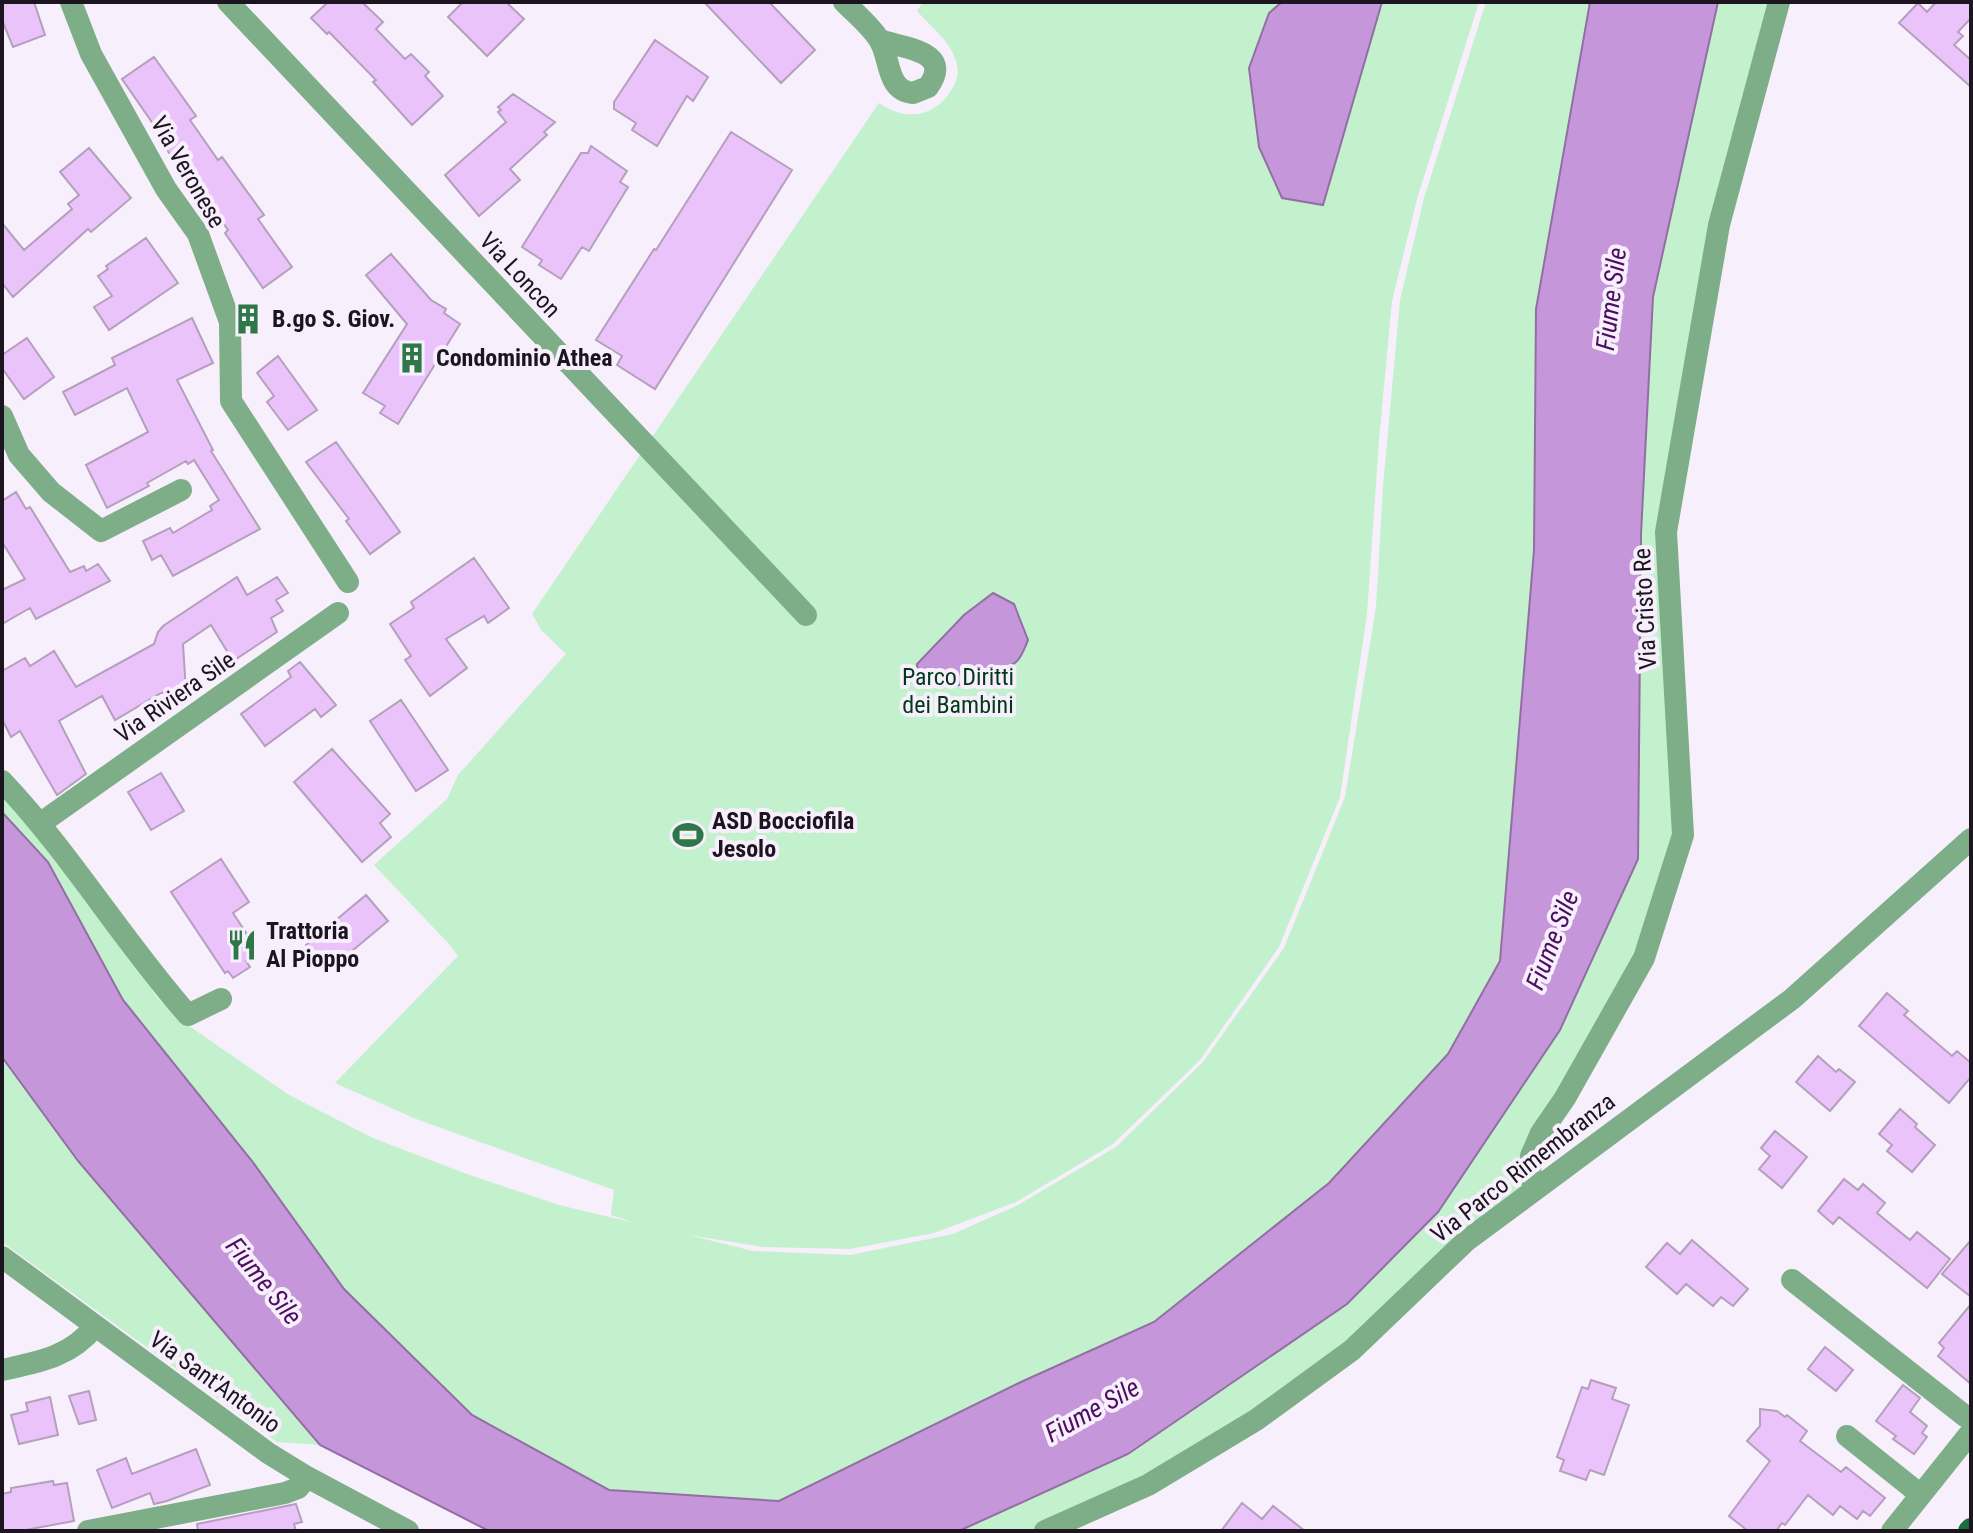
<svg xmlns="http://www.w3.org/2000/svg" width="1973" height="1533" viewBox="0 0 1973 1533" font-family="'Roboto Condensed',sans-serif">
  <rect width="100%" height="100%" fill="#f8effc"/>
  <path fill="#c3f0cd" d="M923 2H1479L1417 199 1392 301 1379 440 1367 614 1340 797 1279 947 1200 1060 1113 1144 1016 1202 934 1233 850 1249 763 1247 689 1235 753 1251 850 1255 953 1234 1018 1205 1116 1147 1203 1062 1284 948 1345 797 1376 607 1383 487 1400 300 1424 198 1486 2H1590L1536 309 1534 550 1500 961 1448 1054 1329 1183 1154 1322 779 1501 610 1490 472 1415 344 1289 252 1161 123 1000 48 862 2 812V792L97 907 157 997 179 1019 289 1095 373 1138 464 1173 559 1205 635 1223 611 1215 614 1190 416 1119 335 1083 458 956 450 945 374 865 447 799 458 775 566 654 542 631 532 614 879 103C906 122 936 117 952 89 957 81 959 74 957 65 952 42 932 28 917 11Z
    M1718 2H1779L1719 225 1666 532 1683 835 1644 958 1541 1133 1536 1188 1256 1420 1045 1531H959L1128 1454 1438 1212 1641 534 1653 297Z
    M2 1057 78 1162 320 1445 277 1442 2 1242Z"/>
  <path fill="#c596da" stroke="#926fa2" stroke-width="2" d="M1282 2H1382L1323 205 1282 198 1259 147 1249 68 1269 13Z
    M1590 2H1718L1653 297 1641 534 1638 859 1560 1030 1438 1212 1347 1304 1128 1454 959 1531H489L320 1445 78 1161 2 1057V812L48 862 123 1000 252 1161 344 1289 472 1415 609 1490 779 1501 1021 1382 1154 1322 1329 1183 1448 1054 1500 961 1534 550 1536 309Z
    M993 593 1014 604 1028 640C1025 647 1022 657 1016 662 991 682 949 692 919 682L917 664 964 615Z"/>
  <path fill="#eac3fb" stroke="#b49fbd" stroke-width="2" d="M2 2H34L45 35 13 47 2 20Z
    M328 2H362L383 22 376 29 405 59 411 54 429 72 425 76 443 96 412 125 373 82 376 80 329 32 327 34 311 18Z
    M463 2H506L524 19 487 56 448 17Z
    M704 2H769L815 50 781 83Z
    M1936 2H1971V18L1958 32 1963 36 1954 45 1971 60V87L1899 23 1918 3 1927 12Z
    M655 40 708 77 693 101 687 96 657 146 632 130 636 123 614 109V102Z
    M154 57 196 116 190 120 218 160 222 157 264 215 258 219 292 267 263 288 225 233 228 230 197 186 194 188 155 133 158 131 122 79Z
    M513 94 555 122 544 132 547 135 510 169 520 180 479 216 445 175 506 122 498 112 501 110 498 107Z
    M731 132 792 170 655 389 617 365 622 356 596 340 654 249 656 250Z
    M591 146 627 171 620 182 628 187 589 251 582 247 561 279 539 265 542 260 522 247 581 153H588Z
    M89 148 131 198 91 232 88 229 13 297 2 283V223L24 250 72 209 68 204 79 195 60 172Z
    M146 238 178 283 109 330 94 307 112 296 98 276 108 269 106 266Z
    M391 254 431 300 446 309 444 313 460 324 398 424 380 413 385 406 363 393 407 324 366 275Z
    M192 318 213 363 177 380 213 450 211 451 260 529 173 576 161 555 152 560 143 541 170 528 173 533 212 510 210 506 219 500 194 460 188 464 186 461 147 483 149 486 107 508 86 465 148 432 127 388 75 415 63 392 115 365 112 358Z
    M27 338 54 377 24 399 2 368V355Z
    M278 356 317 410 288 430 267 402 274 396 257 373Z
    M336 442 400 532 370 554 346 521 349 519 306 462Z
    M16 492 26 509 30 507 70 572 84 566 86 571 98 564 110 581 36 619 30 608 2 624V590L25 579 2 542V501Z
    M474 558 509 608 488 623 484 616 446 639 467 668 430 696 405 660 411 656 390 624 414 608 411 602Z
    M237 577 247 595 277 577 288 593 276 600 283 611 271 618 277 632 233 661 211 625 183 644 186 692 161 693 115 720 102 696 59 721 86 774 57 795 20 731 11 737 2 719V671L25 658 30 666 54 651 76 687 154 644 158 632 163 626Z
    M300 662 336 705 321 717 315 709 265 746 241 714 291 677 288 671Z
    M401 700 448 770 416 791 370 721Z
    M332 749 390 814 380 823 391 837 362 862 294 782Z
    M161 773 184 811 151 830 128 792Z
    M221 859 249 902 233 913 256 948 247 954 250 958 246 961 250 967 233 978 228 971 225 973 171 892Z
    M366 895 388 921 328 971 306 945Z
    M1887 993 1908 1011 1904 1015 1952 1056 1957 1051 1971 1063V1077L1949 1103 1859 1026Z
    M1818 1056 1836 1072 1839 1069 1855 1082 1830 1111 1796 1082Z
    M1900 1109 1917 1124 1915 1127 1935 1145 1912 1172 1887 1151 1892 1145 1879 1134Z
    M1775 1131 1807 1157 1782 1188 1759 1169 1770 1156 1761 1148Z
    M1844 1179 1858 1190 1863 1184 1885 1203 1877 1213 1910 1240 1917 1232 1950 1259 1927 1288 1839 1217 1833 1224 1818 1211Z
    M1692 1240 1748 1289 1733 1306 1721 1297 1713 1306 1686 1284 1677 1294 1646 1267 1667 1243 1680 1254Z
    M1971 1240V1297L1942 1274Z
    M1971 1304V1384L1938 1356 1944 1348 1939 1343Z
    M1825 1347 1853 1370 1836 1391 1808 1369Z
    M1591 1380 1616 1388 1612 1399 1629 1405 1604 1475 1590 1470 1586 1480 1560 1471 1564 1460 1557 1457 1582 1387 1588 1389Z
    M1903 1385 1920 1398 1910 1412 1927 1426 1922 1433 1927 1437 1914 1454 1893 1439 1896 1436 1876 1421Z
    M89 1391 96 1420 79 1424 69 1396Z
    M50 1397 58 1435 19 1444 11 1415 28 1411 26 1403Z
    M1760 1409 1777 1411 1785 1417 1787 1415 1807 1431 1800 1441 1841 1472 1846 1467 1885 1498 1870 1516 1863 1511 1857 1519 1840 1506 1833 1515 1808 1495 1785 1525 1782 1523 1776 1531H1748L1729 1516 1770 1461 1747 1441 1760 1426Z
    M196 1449 210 1485 167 1501 154 1504 150 1493 112 1508 97 1470 126 1458 132 1474Z
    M53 1481 54 1485 67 1483 74 1521 20 1531H2V1494L11 1492V1488Z
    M1242 1503 1262 1519 1273 1506 1305 1531H1221Z
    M296 1504 302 1522 294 1524 296 1531H198L197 1524Z"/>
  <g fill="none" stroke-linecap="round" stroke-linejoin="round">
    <path stroke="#7dae88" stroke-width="22" d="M71 2 91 54 166 189 198 234 230 322 231 401 348 582
      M228 2 806 615
      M844 2C856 14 872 27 880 41 891 60 886 90 913 93L928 87C955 50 900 48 880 40
      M2 416 19 455 51 492 101 531 181 490
      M2 781C71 854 122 940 188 1015L221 999
      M41 823 338 613
      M1536 1188 1530 1177 1531 1156 1541 1133 1565 1098 1644 958 1683 835 1666 532 1719 225 1779 2
      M2 1257 268 1453 307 1477 408 1531
      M1792 1280 1965 1416 1971 1418
      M2 1370C38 1362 71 1357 95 1326
      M1847 1436 1921 1495
      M88 1531 285 1493 298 1488 307 1477
      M1045 1531 1148 1485 1256 1420 1352 1350 1466 1241 1792 999 1971 839
      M1892 1531 1971 1432"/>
    <path stroke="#1a6e39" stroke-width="22" d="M1969 1531 1971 1529"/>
  </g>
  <defs>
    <g id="building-bare" transform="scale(2.4)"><path d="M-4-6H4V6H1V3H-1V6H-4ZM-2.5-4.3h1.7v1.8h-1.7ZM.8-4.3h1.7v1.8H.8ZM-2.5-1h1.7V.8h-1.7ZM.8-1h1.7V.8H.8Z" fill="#2d7846" stroke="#f8effc" stroke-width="2.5" paint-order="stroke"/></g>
    <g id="stadium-bare" transform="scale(2.4)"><path d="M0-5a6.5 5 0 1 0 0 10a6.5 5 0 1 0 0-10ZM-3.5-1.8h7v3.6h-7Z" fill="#2d7846" stroke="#f8effc" stroke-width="2.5" paint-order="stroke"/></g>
    <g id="restaurant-bare" transform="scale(2.4)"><path d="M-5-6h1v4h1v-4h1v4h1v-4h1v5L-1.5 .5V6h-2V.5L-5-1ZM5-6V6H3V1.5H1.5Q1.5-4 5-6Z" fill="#2d7846" stroke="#f8effc" stroke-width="2.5" paint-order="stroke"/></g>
  </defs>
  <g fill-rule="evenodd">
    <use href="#building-bare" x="248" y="319"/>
    <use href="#building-bare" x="412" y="358"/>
    <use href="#stadium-bare" x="688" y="835"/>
    <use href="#restaurant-bare" x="242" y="945"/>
  </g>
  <g text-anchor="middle" stroke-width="8" stroke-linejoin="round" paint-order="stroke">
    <g font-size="24" fill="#1c141f" stroke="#f8effc">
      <text transform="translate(188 172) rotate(60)" y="8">Via Veronese</text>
      <text transform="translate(520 275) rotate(47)" y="8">Via Loncon</text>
      <text transform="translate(1645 609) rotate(-93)" y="8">Via Cristo Re</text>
      <text transform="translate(175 697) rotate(-35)" y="8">Via Riviera Sile</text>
      <text transform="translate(1523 1168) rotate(-38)" y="8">Via Parco Rimembranza</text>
      <text transform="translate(215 1382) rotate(36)" y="8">Via Sant'Antonio</text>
    </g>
    <g font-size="24" font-weight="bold" fill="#1c141f" stroke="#f8effc" text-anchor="start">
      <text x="272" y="327">B.go S. Giov.</text>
      <text x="436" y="366">Condominio Athea</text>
      <text x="712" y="829">ASD Bocciofila<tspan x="712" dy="28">Jesolo</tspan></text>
      <text x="266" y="939">Trattoria<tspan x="266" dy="28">Al Pioppo</tspan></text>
    </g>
    <g font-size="24" fill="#003917" stroke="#f8effc">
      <text x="958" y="685">Parco Diritti<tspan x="958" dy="28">dei Bambini</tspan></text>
    </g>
    <g font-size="26" font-style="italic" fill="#4b0e60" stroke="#f8effc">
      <text transform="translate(1611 299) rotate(-83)" y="9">Fiume Sile</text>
      <text transform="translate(1552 940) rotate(-69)" y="9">Fiume Sile</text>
      <text transform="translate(264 1281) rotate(51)" y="9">Fiume Sile</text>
      <text transform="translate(1092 1410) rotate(-29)" y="9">Fiume Sile</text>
    </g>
  </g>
  <rect width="1973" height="1533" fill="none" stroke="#1c141f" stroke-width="8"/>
</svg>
